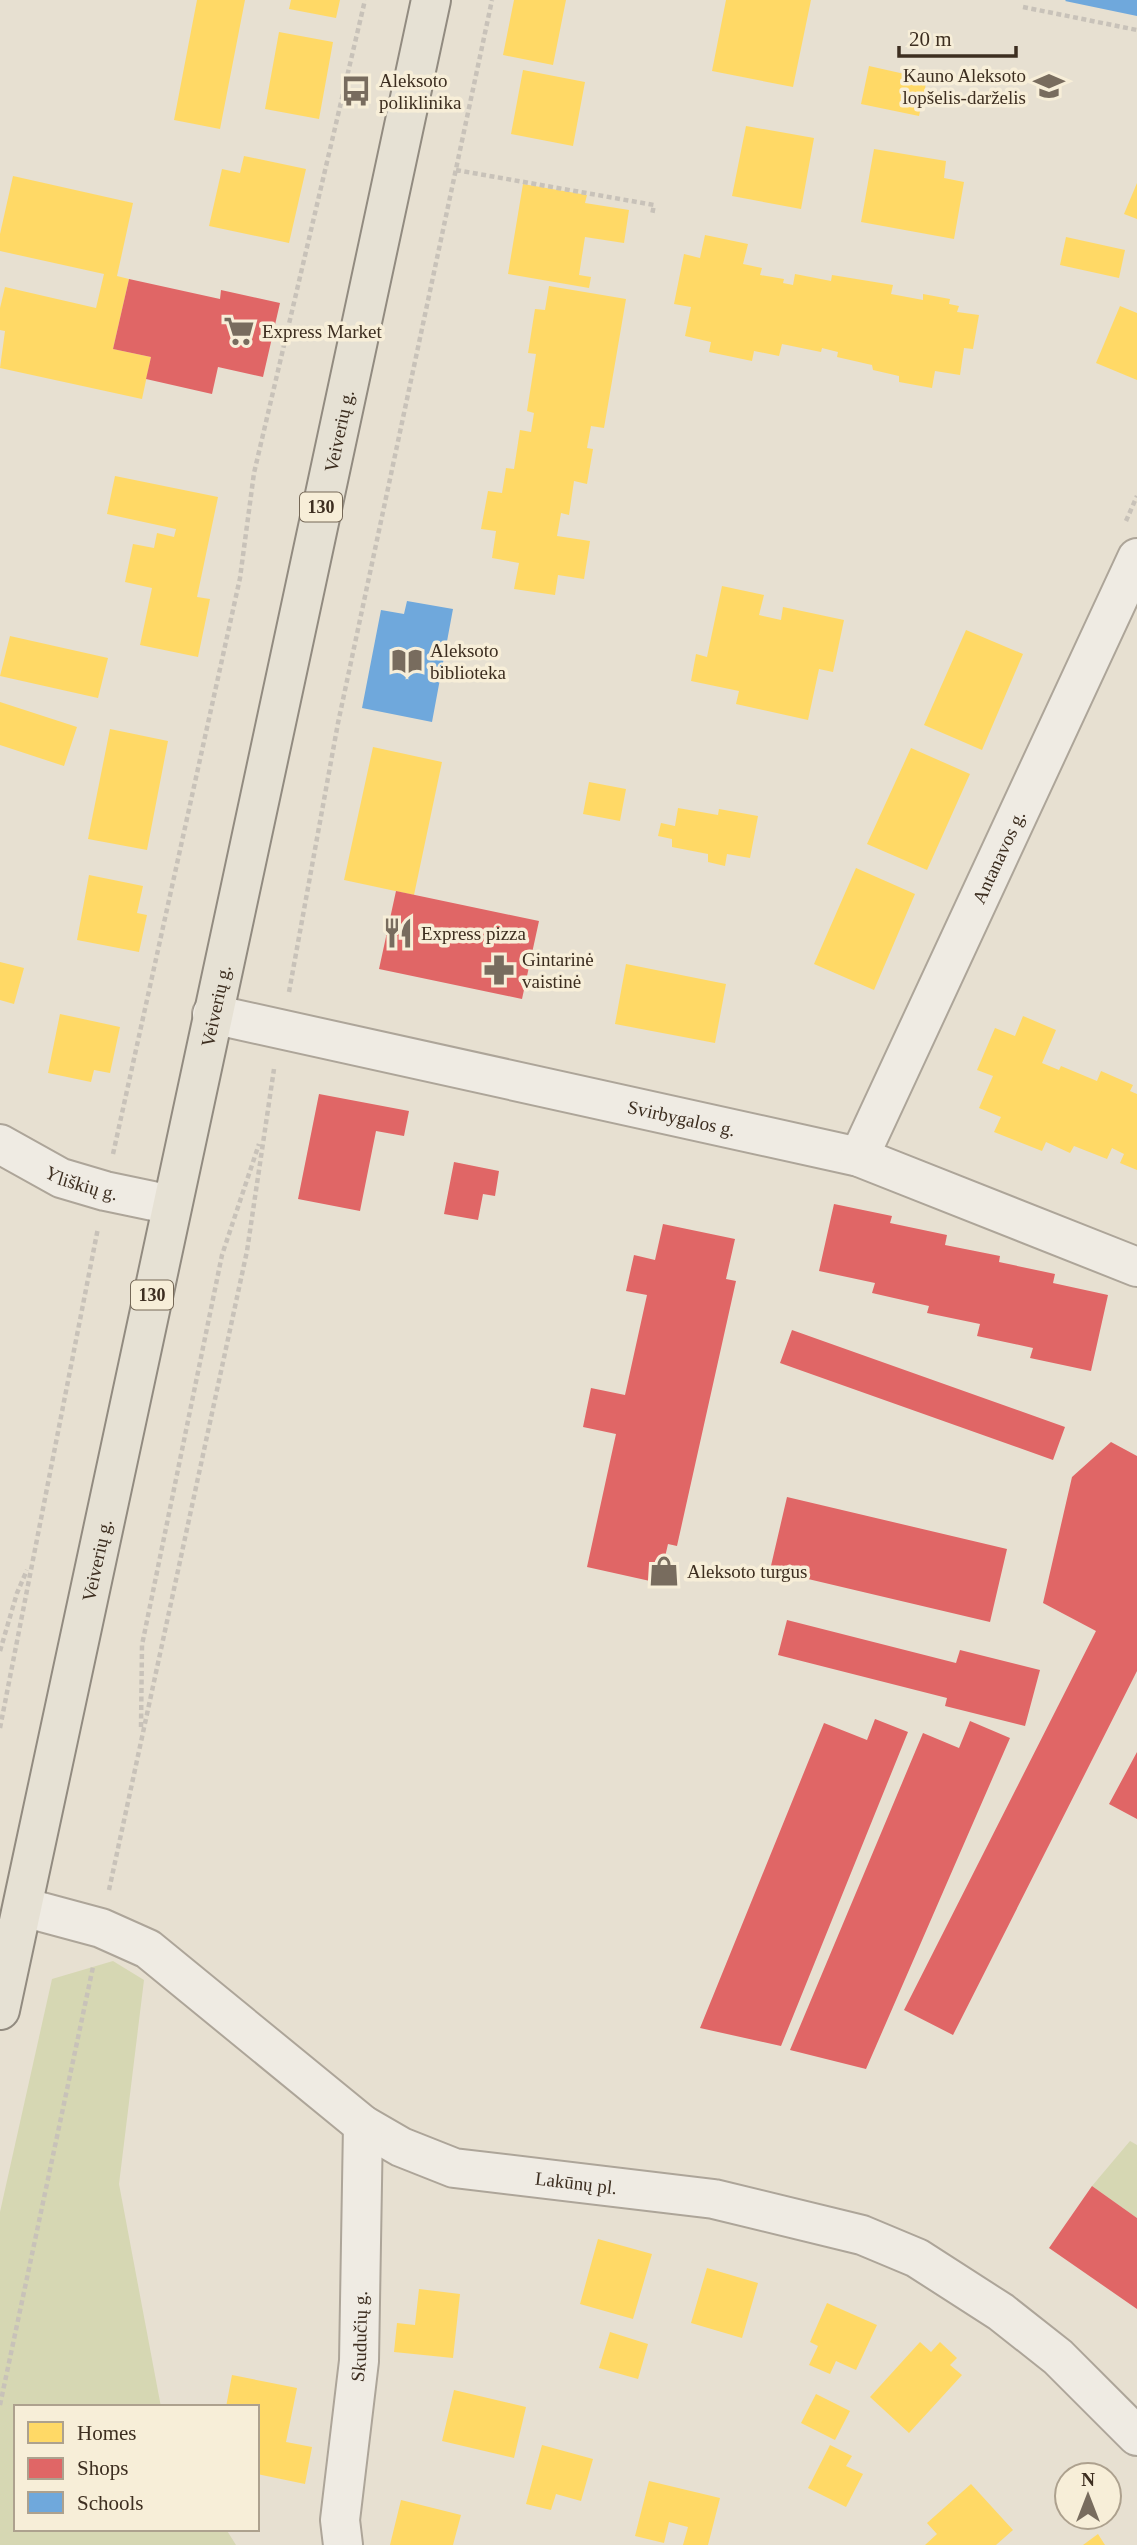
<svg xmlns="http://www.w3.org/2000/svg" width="1137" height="2545" viewBox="0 0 1137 2545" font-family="Georgia,serif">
  <rect width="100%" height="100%" fill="#e7e0d1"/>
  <path fill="#d6d7b3" d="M113 1961 144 1980 119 2184 161 2407H16V2529H226L236 2545H0V2212L52 1979Z
    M1130 2141 1137 2145V2218L1092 2186Z"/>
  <path fill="#ffd966" d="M197 0H245L220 129 174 120Z
    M291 0H340L336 18 289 9Z
    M514 0H566L553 65 503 55Z
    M726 0H811L793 87 712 71Z
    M279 32 333 42 319 119 265 109Z
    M869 66 927 79 919 116 861 104Z
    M523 70 585 82 573 146 511 134Z
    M746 126 814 138 801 209 732 196Z
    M874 149 946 161 944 178 964 182 954 239 861 222Z
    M244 156 306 169 289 243 209 226 222 169 240 173Z
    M13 176 133 203 117 276 129 279 113 349 151 357 142 399 0 368 5 331 0 330V308L5 287 96 308 104 274 0 251V234Z
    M1137 183V219L1124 214Z
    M523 184 587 195 585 203 629 210 624 243 585 237 579 275 591 277 589 288 508 274Z
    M705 235 748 244 743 264 762 268 760 275 784 279 783 283 793 285 795 274 831 281 832 275 893 285 891 294 923 300V294L950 299 949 304 959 306 957 312 979 315 973 349 964 348 960 375 935 371 932 388 899 382V376L873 370 872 365 837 357 838 352 822 348 821 352 782 344 779 356 754 351 752 361 709 352 711 342 685 336 691 307 674 304 684 254 700 258Z
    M1066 237 1125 250 1119 278 1060 265Z
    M549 286 626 299 604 428 591 426 587 448 593 449 587 484 574 481 569 515 561 513 557 536 590 541 584 579 558 575 555 595 514 589 519 563 492 558 496 531 481 529 488 491 502 493 506 468 514 469 520 430 531 432 534 413 527 411 536 354 528 353 535 309 545 310Z
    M1120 306 1137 313V380L1096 363Z
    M115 476 218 497 197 597 210 599 198 657 140 645 152 588 125 582 133 544 154 548 157 533 174 537 176 529 107 514Z
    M722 586 764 595 759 615 781 620 783 607 844 620 833 672 819 669 808 720 736 704 739 691 691 681 696 654 707 657Z
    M966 630 1023 654 982 750 924 725Z
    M10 636 108 658 98 698 0 676Z
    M0 702 77 727 64 766 0 745Z
    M110 729 168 741 147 850 88 839Z
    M373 747 442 762 414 895 344 880Z
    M911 748 970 774 927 870 867 844Z
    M589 782 626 789 620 821 583 814Z
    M678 808 718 815 719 809 758 816 750 858 727 854 725 866 708 862V854L672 847V839L658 836 661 823 675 826Z
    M856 868 915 894 874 990 814 964Z
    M89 875 143 886 137 913 147 915 139 952 77 940Z
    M0 962 24 968 14 1004 0 1000Z
    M626 964 726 984 715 1043 615 1024Z
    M60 1014 120 1027 110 1073 94 1070 91 1082 48 1073Z
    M1023 1016 1056 1030 1042 1063 1059 1070 1061 1066 1097 1081 1101 1071 1133 1085 1130 1091 1137 1094V1170L1120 1163 1124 1154 1112 1148 1107 1159 1074 1146 1070 1153 1046 1142 1042 1151 994 1132 1001 1117 979 1108 993 1076 977 1070 995 1028 1015 1036Z
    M598 2239 652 2254 633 2319 580 2304Z
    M707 2268 758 2283 742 2338 691 2323Z
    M419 2289 460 2294 453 2358 394 2352 397 2323 415 2325Z
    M827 2303 877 2325 856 2370 836 2361 830 2374 809 2365 818 2346 810 2342Z
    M610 2332 648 2344 638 2379 599 2368Z
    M920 2342 931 2352 940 2342 957 2358 950 2365 962 2375 909 2433 870 2397Z
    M232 2375 297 2388 286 2442 312 2447 305 2484 257 2474 260 2437 257 2436V2407H226Z
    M454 2390 526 2407 514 2458 442 2441Z
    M816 2394 850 2411 835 2440 801 2423Z
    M542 2445 593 2459 581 2501 556 2494 551 2510 526 2504Z
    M830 2445 852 2456 846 2466 863 2474 846 2507 808 2488Z
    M649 2481 720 2498 708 2545H683L688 2527 669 2522 664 2543 635 2536Z
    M971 2484 1013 2530 996 2545H925L937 2534 927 2523Z
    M401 2500 461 2515 453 2545H390Z
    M1098 2534 1105 2545H1083Z"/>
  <path fill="#e06666" d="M129 279 220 299 221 290 280 303 263 377 218 367 212 394 146 379 151 357 113 349Z
    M396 891 539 921 522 999 379 969Z
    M319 1094 409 1111 404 1136 376 1131 360 1211 298 1199Z
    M454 1162 499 1171 495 1196 483 1194 478 1220 444 1214Z
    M834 1204 892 1216 890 1223 947 1235 945 1245 1000 1256 999 1262 1055 1274 1053 1283 1108 1295 1091 1371 1030 1358 1033 1348 977 1336 980 1324 927 1313 929 1306 872 1293 875 1283 819 1271Z
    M663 1224 735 1239 726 1279 736 1281 677 1546 668 1544 659 1583 587 1567 616 1434 583 1427 591 1388 625 1395 647 1295 626 1291 634 1255 655 1260Z
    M792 1330 1065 1427 1053 1460 780 1363Z
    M1111 1442 1137 1456V1671L953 2035 904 2010 1096 1631 1043 1603 1072 1477Z
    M787 1497 1007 1549 990 1622 770 1570Z
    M787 1620 956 1663 960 1650 1040 1670 1025 1726 945 1706 947 1698 778 1655Z
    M875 1719 908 1732 781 2046 700 2028 824 1723 867 1740Z
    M970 1721 1010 1738 866 2069 790 2050 923 1733 959 1748Z
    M1137 1752V1819L1109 1804Z
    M1092 2186 1137 2218V2309L1049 2248Z"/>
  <path fill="#6fa8dc" d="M1066 0H1137V16L1065 1Z
    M407 601 453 609 432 722 362 708 381 610 404 614Z"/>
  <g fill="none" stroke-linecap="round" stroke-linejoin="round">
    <g stroke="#ada599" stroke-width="42">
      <g id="street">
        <path id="s1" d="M212 1014 859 1157 1137 1267"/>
        <path id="s2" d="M0 1144 61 1178 105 1191 172 1205"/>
        <path id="s3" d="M859 1157 1137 558"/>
        <path id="s4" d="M23 1907 101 1928 148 1949 363 2125 401 2147 454 2168 714 2199 862 2235 917 2258 1001 2312 1058 2357 1137 2436"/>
        <path id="s5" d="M343 2545 340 2520 359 2361 363 2125"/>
      </g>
    </g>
    <g stroke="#928b80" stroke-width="42">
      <g id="primary">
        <path id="s6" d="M0 2010 431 0"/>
      </g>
    </g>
    <path stroke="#c8c2b9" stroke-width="4.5" stroke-dasharray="5 3.5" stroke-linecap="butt" d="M1023 7 1137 30
      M456 170 654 205 652 215
      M1126 521 1137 496
      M289 992 338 723 492 0
      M113 1154 240 578 254 473 365 0
      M0 1651 17 1593 27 1570
      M141 1727 142 1645 222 1255 259 1144
      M0 1728 98 1228
      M109 1890 247 1251 274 1069
      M0 2405 93 1967"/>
    <use href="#street" stroke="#efebe3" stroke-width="38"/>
    <use href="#primary" stroke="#e6e1d4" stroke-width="38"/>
  </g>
  <defs>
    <g id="school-bare" transform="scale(2.415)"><path d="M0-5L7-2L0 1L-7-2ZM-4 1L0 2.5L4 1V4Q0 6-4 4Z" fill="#786c5e" stroke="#f7eed8" stroke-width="2.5" paint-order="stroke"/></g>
    <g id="bus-bare" transform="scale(2.415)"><path d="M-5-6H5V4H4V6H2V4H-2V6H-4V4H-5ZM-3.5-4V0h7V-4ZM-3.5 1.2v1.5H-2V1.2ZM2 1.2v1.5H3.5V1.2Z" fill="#786c5e" stroke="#f7eed8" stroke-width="2.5" paint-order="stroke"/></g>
    <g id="supermarket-bare" transform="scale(2.415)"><path d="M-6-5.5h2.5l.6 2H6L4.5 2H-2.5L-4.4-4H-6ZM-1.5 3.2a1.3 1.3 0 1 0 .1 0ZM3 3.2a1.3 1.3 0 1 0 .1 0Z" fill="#786c5e" stroke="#f7eed8" stroke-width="2.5" paint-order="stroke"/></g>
    <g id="library-bare" transform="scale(2.415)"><path d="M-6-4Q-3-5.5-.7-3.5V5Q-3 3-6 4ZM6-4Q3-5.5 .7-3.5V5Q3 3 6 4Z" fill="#786c5e" stroke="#f7eed8" stroke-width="2.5" paint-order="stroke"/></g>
    <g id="restaurant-bare" transform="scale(2.415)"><path d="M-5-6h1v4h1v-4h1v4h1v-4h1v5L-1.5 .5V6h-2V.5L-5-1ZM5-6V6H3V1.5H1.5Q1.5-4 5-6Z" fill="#786c5e" stroke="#f7eed8" stroke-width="2.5" paint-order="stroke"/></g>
    <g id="pharmacy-bare" transform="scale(2.415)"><path d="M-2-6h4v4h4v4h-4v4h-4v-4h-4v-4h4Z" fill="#786c5e" stroke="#f7eed8" stroke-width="2.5" paint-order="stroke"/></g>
    <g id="shop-bare" transform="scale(2.415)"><path d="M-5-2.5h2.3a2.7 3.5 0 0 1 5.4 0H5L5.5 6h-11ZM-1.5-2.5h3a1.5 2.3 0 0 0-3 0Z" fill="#786c5e" stroke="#f7eed8" stroke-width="2.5" paint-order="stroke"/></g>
  </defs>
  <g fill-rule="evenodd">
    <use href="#school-bare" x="1049" y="86"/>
    <use href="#bus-bare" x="356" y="91"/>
    <use href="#supermarket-bare" x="239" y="331"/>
    <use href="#library-bare" x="407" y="661"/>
    <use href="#restaurant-bare" x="398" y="933"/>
    <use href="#pharmacy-bare" x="499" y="970"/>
    <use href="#shop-bare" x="664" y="1571"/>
  </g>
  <g text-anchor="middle" stroke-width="7" stroke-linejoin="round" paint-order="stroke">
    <g fill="#f7eed8" stroke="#756857" stroke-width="2">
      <rect x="300" y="492.5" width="42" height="29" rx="5"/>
      <rect x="131" y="1280.5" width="42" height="29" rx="5"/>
    </g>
    <g font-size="18" font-weight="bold" fill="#3d2e20">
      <text x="321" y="513">130</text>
      <text x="152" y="1301">130</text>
    </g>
    <g font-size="19" fill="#3d2e20" stroke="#f7eed8" text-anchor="start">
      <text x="1026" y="82" text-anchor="end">Kauno Aleksoto<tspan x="1026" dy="22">lopšelis-darželis</tspan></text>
      <text x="379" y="87">Aleksoto<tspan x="379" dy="22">poliklinika</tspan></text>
      <text x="262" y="338">Express Market</text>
      <text x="430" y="657">Aleksoto<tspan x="430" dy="22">biblioteka</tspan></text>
      <text x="421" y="940">Express pizza</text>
      <text x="522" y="966">Gintarinė<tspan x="522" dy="22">vaistinė</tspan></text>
      <text x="687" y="1578">Aleksoto turgus</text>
    </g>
    <g font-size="19" fill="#3d2e20" stroke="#f7eed8">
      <text dy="7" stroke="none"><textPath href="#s6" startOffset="1615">Veiverių g.</textPath></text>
      <text dy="7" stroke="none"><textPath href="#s3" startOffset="331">Antanavos g.</textPath></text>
      <text dy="7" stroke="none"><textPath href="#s6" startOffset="1027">Veiverių g.</textPath></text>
      <text dy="7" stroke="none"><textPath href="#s1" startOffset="481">Svirbygalos g.</textPath></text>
      <text dy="7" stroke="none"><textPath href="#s2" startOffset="91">Yliškių g.</textPath></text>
      <text dy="7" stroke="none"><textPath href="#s6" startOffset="460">Veiverių g.</textPath></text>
      <text dy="7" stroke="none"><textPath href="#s4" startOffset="634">Lakūnų pl.</textPath></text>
      <text dy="7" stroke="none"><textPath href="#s5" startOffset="210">Skudučių g.</textPath></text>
    </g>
  </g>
  <rect x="14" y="2405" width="245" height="126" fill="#f7eed8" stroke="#ada18e" stroke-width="2"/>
  <rect x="28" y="2422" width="35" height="21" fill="#ffd966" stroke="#ada18e" stroke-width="2"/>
  <text x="77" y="2440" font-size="21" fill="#3d2e20">Homes</text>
  <rect x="28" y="2458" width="35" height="21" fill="#e06666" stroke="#ada18e" stroke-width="2"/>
  <text x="77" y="2475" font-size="21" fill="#3d2e20">Shops</text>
  <rect x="28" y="2492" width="35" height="21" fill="#6fa8dc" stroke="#ada18e" stroke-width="2"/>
  <text x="77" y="2510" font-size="21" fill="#3d2e20">Schools</text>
  <g transform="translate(1088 2496)"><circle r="33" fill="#f7eed8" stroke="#ada18e" stroke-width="2"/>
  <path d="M0-5L12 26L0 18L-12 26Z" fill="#786c5e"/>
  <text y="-10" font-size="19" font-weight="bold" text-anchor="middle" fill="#3d2e20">N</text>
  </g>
  <path d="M899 46v10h117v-10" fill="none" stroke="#3d2e20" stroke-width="3.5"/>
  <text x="909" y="46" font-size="21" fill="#3d2e20" stroke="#f7eed8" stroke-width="5" paint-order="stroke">20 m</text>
</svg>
